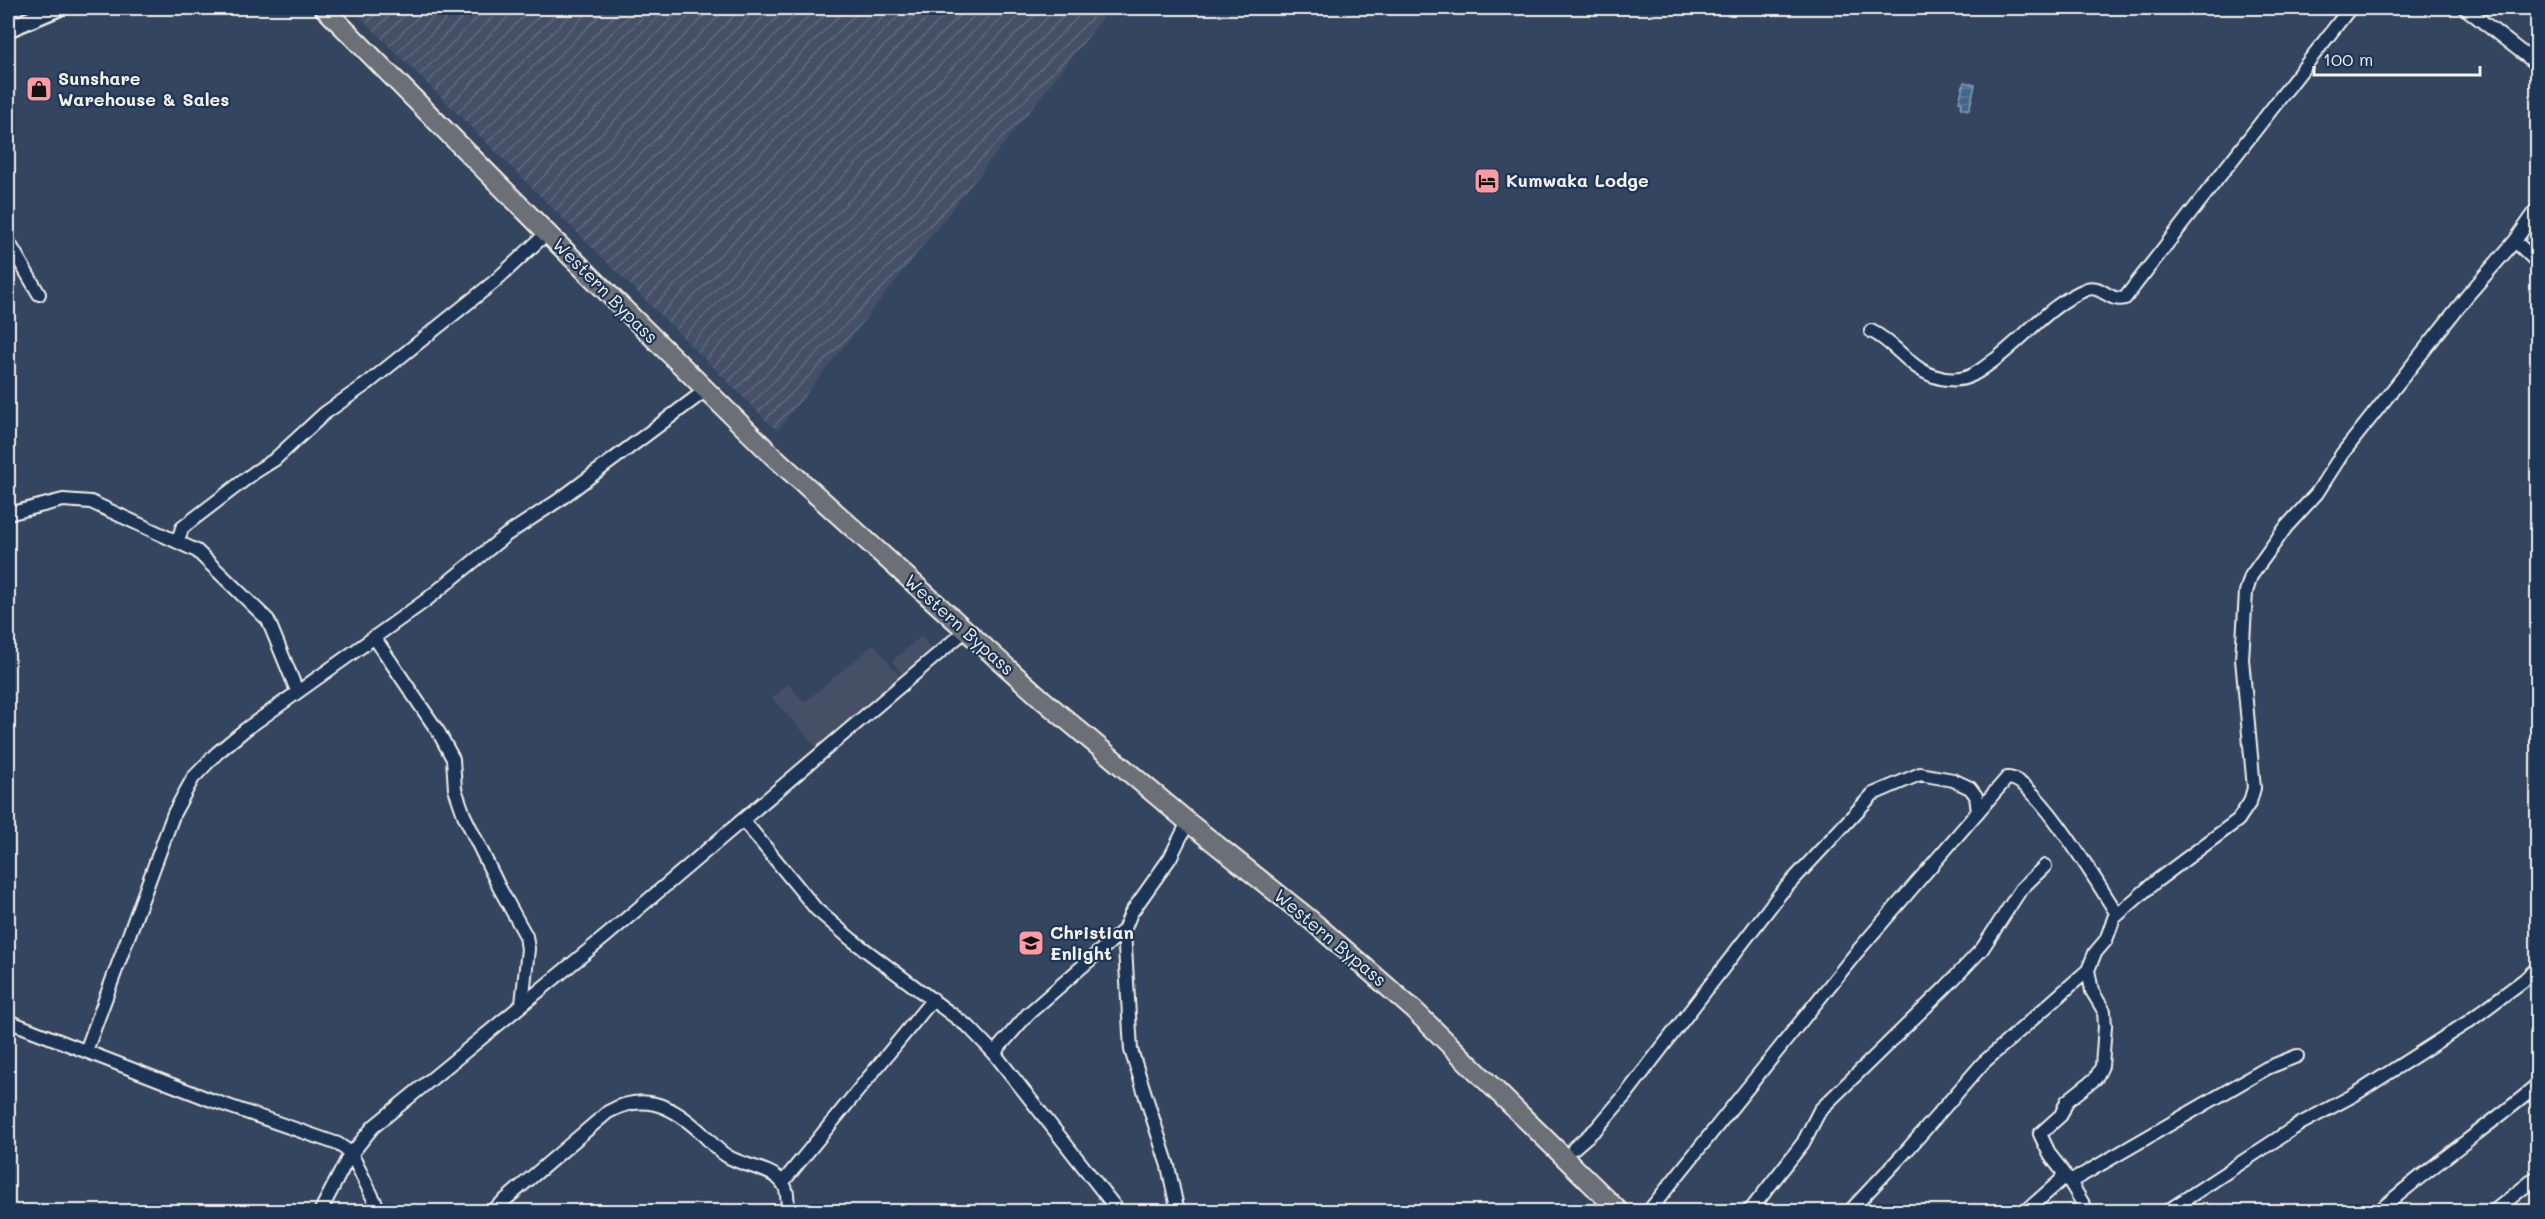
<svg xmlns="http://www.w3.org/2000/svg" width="2545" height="1219" viewBox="0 0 2545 1219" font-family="Mali,sans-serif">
  <defs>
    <pattern id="industrial-furrows" width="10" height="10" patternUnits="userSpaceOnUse" patternTransform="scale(1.5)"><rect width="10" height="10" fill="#445066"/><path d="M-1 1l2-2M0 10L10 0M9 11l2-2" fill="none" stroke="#606a7c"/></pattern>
    <pattern id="water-rules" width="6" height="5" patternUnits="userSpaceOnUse" patternTransform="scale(1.5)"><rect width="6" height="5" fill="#43668a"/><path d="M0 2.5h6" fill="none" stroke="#5f7c9a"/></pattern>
  </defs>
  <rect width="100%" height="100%" fill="#344560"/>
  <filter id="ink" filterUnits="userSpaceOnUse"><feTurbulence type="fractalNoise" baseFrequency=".0167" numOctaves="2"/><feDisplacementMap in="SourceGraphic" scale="12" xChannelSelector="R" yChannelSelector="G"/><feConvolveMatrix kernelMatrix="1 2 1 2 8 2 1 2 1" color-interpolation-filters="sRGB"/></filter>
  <g filter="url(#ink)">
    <path fill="#445066" d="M921 636 931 648 902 675 892 661Z
      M874 644 900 677 818 749 772 698 788 684 804 702Z"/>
    <path fill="url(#industrial-furrows)" d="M351 8H1111L777 431Z"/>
    <path fill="url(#water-rules)" stroke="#8a9eb0" stroke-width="1.5" d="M1964 82 1975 85 1969 110 1961 108 1962 103 1959 102Z"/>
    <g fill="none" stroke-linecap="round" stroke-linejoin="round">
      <g stroke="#f4f1e8" stroke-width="16">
        <path id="minor" d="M2465 8 2538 65
          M8 241 39 294
          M2515 241 2538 263
          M1871 331C1895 342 1909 368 1934 376 1944 380 1960 381 1970 376 1978 373 1986 366 1993 361 2025 338 2049 304 2087 289 2101 284 2110 303 2125 298L2350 8
          M8 514 63 500 91 502 197 551 268 620 297 691
          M178 542 182 528 187 524 255 472 274 460 325 413 368 383 494 282 547 233
          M374 637 439 733 453 759 455 789 464 815 499 887 526 936 528 949 522 1004
          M743 820 816 909 852 940 970 1028 994 1053 1119 1212
          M8 1021 211 1100 338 1144 351 1153 380 1212
          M86 1051 174 813 193 778 217 753 246 729 425 601 506 535 559 500 706 390
          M994 1053 1028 1014 1124 930
          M1574 1148 1597 1128 1627 1093 1780 894 1873 794 1920 774 1953 780 1970 788 1976 796 1978 812
          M2067 1177 2088 1212
          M783 1182 933 999
          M2070 1182 2267 1068 2297 1056
          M320 1212 348 1158 373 1127 606 936 965 631
          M491 1212 608 1112C642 1093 669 1104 696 1128 707 1137 715 1149 727 1156 742 1166 770 1168 781 1181 789 1189 787 1201 788 1212
          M1178 1212 1168 1166 1131 1050 1124 930 1131 913 1170 858 1188 822
          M1648 1212 1856 953 2007 778C2035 776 2101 889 2117 914
          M1749 1212 1803 1143 1820 1110 1945 988 1982 949 2021 889 2045 866
          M1849 1212 1908 1149 1983 1063 2088 970
          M2025 1212 2060 1181 2064 1173 2050 1155 2040 1134 2061 1115 2067 1101 2096 1078 2102 1066 2105 1026 2104 1011 2092 991 2088 970 2095 953 2106 940 2114 918 2155 882 2238 820 2250 802 2254 788 2242 659 2246 592 2251 576 2286 527 2317 493 2342 454 2467 296 2515 241 2538 208
          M2166 1212 2300 1124 2354 1095 2468 1022 2524 980 2538 967
          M2378 1212C2429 1167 2485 1129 2538 1085
          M2493 1212 2538 1176"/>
      </g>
      <g stroke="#f4f1e8" stroke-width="20">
        <path id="tertiary" d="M8 29 58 8"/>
      </g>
      <g stroke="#f4f1e8" stroke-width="22">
        <path id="primary" d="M324 8 547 233 772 455 1043 700 1188 822 1312 921 1414 1010 1620 1212"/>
      </g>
      <use href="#minor" stroke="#1d3557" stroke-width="12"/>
      <use href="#tertiary" stroke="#1d3557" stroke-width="15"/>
      <use href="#primary" stroke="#6a7074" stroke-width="18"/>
    </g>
  </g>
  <defs>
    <g id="shop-square" transform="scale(1.35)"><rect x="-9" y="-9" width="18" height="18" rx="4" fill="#ff9aa2" stroke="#1d3557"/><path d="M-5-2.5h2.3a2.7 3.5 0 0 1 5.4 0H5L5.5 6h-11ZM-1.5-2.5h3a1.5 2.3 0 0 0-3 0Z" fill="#111"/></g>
    <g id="hotel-square" transform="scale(1.35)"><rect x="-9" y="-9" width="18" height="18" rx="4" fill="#ff9aa2" stroke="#1d3557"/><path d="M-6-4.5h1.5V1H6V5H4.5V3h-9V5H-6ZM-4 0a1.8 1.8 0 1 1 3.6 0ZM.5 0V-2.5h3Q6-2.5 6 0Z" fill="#111"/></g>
    <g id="school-square" transform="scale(1.35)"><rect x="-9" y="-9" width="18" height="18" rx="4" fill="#ff9aa2" stroke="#1d3557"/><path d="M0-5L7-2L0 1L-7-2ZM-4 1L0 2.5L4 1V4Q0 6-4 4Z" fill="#111"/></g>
  </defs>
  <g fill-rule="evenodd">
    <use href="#shop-square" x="39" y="89"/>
    <use href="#hotel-square" x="1487" y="181"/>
    <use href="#school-square" x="1031" y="943"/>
  </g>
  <g text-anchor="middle" stroke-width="4.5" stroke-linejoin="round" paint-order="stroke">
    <g font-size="18" font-weight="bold" fill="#f4f1e8" stroke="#1d3557" text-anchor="start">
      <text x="58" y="85">Sunshare<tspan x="58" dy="21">Warehouse &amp; Sales</tspan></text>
      <text x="1506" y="187">Kumwaka Lodge</text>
      <text x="1050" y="939">Christian<tspan x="1050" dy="21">Enlight</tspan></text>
    </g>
    <g font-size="18" fill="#f4f1e8" stroke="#1d3557">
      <text transform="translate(605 291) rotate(45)" y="6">Western Bypass</text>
      <text transform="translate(959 625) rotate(42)" y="6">Western Bypass</text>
      <text transform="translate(1330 938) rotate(40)" y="6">Western Bypass</text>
    </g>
  </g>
  <rect width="2545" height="1219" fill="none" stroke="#1d3557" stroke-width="30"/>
  <rect x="15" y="15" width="2515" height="1189" fill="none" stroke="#f4f1e8" stroke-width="2" filter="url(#ink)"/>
  <path d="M2314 66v9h166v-9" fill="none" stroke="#f4f1e8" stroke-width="3"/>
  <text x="2323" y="66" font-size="18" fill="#f4f1e8" stroke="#1d3557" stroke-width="4.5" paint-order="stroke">100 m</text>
</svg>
